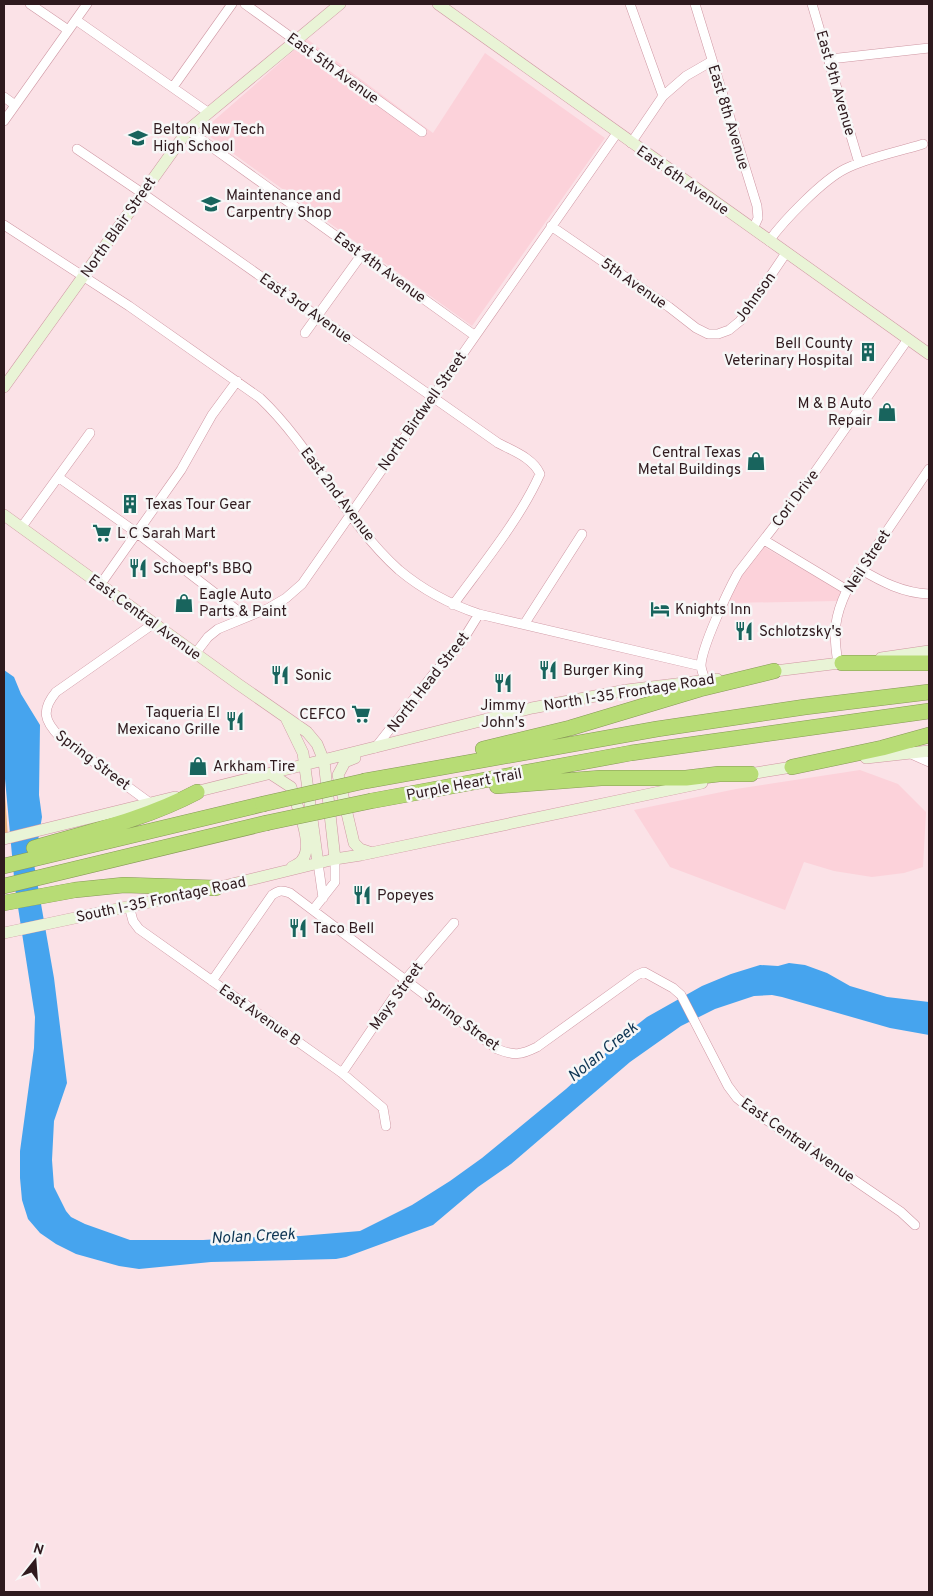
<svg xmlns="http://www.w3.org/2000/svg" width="933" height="1596" viewBox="0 0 933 1596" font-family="Overpass,sans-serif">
  <rect width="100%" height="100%" fill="#fbe2e7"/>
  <path fill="#fcd2da" d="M307 39 433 133 485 53 605 138 472 326 202 131Z
    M764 547 839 590 841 593 838 601 728 603 731 591 743 569Z
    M860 770 898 784 926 812 923 867 904 873 872 877 834 871 804 862 785 910 670 867 634 810 736 789Z"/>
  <path fill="#ecb681" d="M4 778 8 838 4 839Z"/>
  <path fill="#46a4ee" d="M4 670 14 677 21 694 40 725 39 795 42 817 34 864 54 978 67 1083 54 1121 52 1160 54 1187 66 1211 71 1217 85 1224 130 1240H203L275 1236H300L360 1231 412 1205 450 1181 482 1158 566 1089 633 1028 647 1017 702 986 731 974 760 965 778 966 789 963 805 965 827 973 850 986 887 997 929 1002V1035L890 1028 782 997 772 995 754 996 715 1009 681 1026 630 1062 511 1164 478 1187 433 1225 346 1257 336 1259 211 1262 139 1269 119 1266 76 1254 56 1244 40 1233 28 1219 22 1200 20 1178V1151L34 1048 35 1017 15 888 4 768Z"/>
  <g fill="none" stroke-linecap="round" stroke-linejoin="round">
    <g stroke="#cf97a3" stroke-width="10">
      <path id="street" d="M30 4 68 30
        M245 4 422 132
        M630 4 663 96
        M695 4 757 206 758 218 753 229
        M812 4 859 163
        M76 20 209 113
        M830 59 929 48
        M173 87 232 4
        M4 97 15 105
        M4 121 87 4
        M188 130 474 335
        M631 143 663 96 686 76 712 61
        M77 149 142 193 498 443C513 451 533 458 540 474 520 519 482 565 453 605
        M4 225 129 306 260 398C314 449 344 521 399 570 423 590 449 604 479 614L701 666
        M551 226 669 307 696 328 708 334H718L729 330 740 321 786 253
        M769 241C784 220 823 180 845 169 869 157 898 152 923 144
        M305 333 362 254
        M58 477 137 533 246 617
        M21 528 90 433
        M764 540 847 590
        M860 569C882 582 903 593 929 594
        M100 585 181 470 212 415 237 381
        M525 623 582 534
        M195 654 208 637 218 629 269 608 286 598 302 584 617 133
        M838 663C833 633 834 617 847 590L929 469
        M705 680C704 676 701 670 701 665 702 646 728 591 738 573L803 489 908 339
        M375 748 435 672 461 643 479 614
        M911 754 929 762
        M150 803 60 737C44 721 41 710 56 692L153 624
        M318 863 323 898
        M129 906 133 921 139 929 342 1073 383 1108 386 1126
        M313 910 335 882V859
        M212 981 272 895C279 890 282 890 290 893L497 1049C514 1056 521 1055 537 1047L637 975 644 972 673 988 681 995 728 1086 737 1098 752 1110 901 1212 915 1225
        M342 1073 406 979 454 923"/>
    </g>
    <g stroke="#cf97a3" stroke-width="12">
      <path id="secondary" d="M438 4 929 354
        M4 387 188 130 340 4
        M4 515 238 684 307 732 317 744 324 761 335 859
        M881 658 929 651
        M767 672 848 662
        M286 718 303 753 318 863
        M355 758 345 762 338 775 354 843 360 849 372 853
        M866 758 929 751
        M271 774 291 787C296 805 315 845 302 860 300 863 296 865 292 867
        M743 775 798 766
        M191 793 532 708 627 690 717 679
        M4 839 175 797
        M4 933 216 888 335 859 361 855 702 783"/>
    </g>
    <g stroke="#879857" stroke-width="16">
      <path id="highway" d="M842 663H929
        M483 749 570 728 700 689 774 671
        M792 767 882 748 929 735
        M365 781 657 729 805 707 929 692
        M497 786 601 778H686L719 774H751
        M371 801 631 753 929 711
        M34 848C89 832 146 819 197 792
        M4 866 263 804
        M4 886 266 823
        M4 903 75 890 124 885 216 888"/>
    </g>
    <use href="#street" stroke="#fff" stroke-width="9"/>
    <use href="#secondary" stroke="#e9f4d6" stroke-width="11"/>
    <use href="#highway" stroke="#b7dc75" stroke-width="15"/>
    <g stroke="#879857" stroke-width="16" stroke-linecap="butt">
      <path id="highway-bridge" d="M263 804 365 781
        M266 823 371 801"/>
    </g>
    <use href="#highway-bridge" stroke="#b7dc75" stroke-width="15"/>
  </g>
  <defs>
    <g id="school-bare" transform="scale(1.5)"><path d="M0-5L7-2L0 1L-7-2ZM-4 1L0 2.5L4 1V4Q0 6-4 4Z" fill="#18645d" stroke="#f7f7f7" stroke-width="2.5" paint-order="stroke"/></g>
    <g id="building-bare" transform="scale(1.5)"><path d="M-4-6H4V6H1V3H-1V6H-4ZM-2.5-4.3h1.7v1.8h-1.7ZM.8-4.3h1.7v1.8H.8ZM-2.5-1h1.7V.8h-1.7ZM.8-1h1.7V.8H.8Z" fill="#18645d" stroke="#f7f7f7" stroke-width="2.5" paint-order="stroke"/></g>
    <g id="shop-bare" transform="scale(1.5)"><path d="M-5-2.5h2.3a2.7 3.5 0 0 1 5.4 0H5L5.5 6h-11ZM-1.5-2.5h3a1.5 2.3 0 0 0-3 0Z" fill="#18645d" stroke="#f7f7f7" stroke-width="2.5" paint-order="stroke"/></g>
    <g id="supermarket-bare" transform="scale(1.5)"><path d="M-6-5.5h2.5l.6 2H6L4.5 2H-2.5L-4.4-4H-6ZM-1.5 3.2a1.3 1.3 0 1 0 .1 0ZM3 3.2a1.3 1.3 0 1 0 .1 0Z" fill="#18645d" stroke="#f7f7f7" stroke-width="2.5" paint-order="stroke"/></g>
    <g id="restaurant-bare" transform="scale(1.5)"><path d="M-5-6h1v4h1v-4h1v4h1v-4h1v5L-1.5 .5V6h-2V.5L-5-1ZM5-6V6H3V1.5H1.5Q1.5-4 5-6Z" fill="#18645d" stroke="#f7f7f7" stroke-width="2.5" paint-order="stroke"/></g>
    <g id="hotel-bare" transform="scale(1.5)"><path d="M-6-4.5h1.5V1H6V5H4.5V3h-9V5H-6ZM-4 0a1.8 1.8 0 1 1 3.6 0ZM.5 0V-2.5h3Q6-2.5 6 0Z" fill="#18645d" stroke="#f7f7f7" stroke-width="2.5" paint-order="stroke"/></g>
  </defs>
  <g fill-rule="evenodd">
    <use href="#school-bare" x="138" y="138"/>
    <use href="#school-bare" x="211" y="204"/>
    <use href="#building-bare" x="868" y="352"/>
    <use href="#shop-bare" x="887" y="412"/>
    <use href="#shop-bare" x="756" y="461"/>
    <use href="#building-bare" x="130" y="504"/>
    <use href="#supermarket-bare" x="102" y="533"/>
    <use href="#restaurant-bare" x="138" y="568"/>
    <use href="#shop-bare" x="184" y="603"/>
    <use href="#hotel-bare" x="660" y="609"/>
    <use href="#restaurant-bare" x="744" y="631"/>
    <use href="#restaurant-bare" x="548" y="670"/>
    <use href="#restaurant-bare" x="280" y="675"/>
    <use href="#restaurant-bare" x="503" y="683"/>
    <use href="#supermarket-bare" x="361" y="714"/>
    <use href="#restaurant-bare" x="235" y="721"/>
    <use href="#shop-bare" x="198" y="766"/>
    <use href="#restaurant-bare" x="362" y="895"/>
    <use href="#restaurant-bare" x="298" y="928"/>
  </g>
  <g text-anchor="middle" stroke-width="5" stroke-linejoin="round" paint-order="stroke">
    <g font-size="15" fill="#2f1a1e" stroke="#f7f7f7">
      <text transform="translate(333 68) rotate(36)" y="5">East 5th Avenue</text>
      <text transform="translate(836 83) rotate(74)" y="5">East 9th Avenue</text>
      <text transform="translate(729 117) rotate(73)" y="5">East 8th Avenue</text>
      <text transform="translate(683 180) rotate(35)" y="5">East 6th Avenue</text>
      <text transform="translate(118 227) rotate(-55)" y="5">North Blair Street</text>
      <text transform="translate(380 267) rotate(36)" y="5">East 4th Avenue</text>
      <text transform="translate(634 283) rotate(35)" y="5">5th Avenue</text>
      <text transform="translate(755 297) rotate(-54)" y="5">Johnson</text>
      <text transform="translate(306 308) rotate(35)" y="5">East 3rd Avenue</text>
      <text transform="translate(422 411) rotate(-55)" y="5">North Birdwell Street</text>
      <text transform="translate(338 494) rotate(53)" y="5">East 2nd Avenue</text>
      <text transform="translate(795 498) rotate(-53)" y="5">Cori Drive</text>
      <text transform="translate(867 561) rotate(-57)" y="5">Neil Street</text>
      <text transform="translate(145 617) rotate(36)" y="5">East Central Avenue</text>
      <text transform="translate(428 682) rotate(-52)" y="5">North Head Street</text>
      <text transform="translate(629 692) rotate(-9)" y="5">North I-35 Frontage Road</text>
      <text transform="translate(93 760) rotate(37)" y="5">Spring Street</text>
      <text transform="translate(464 784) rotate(-11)" y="5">Purple Heart Trail</text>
      <text transform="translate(161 899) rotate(-12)" y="5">South I-35 Frontage Road</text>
      <text transform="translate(396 996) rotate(-54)" y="5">Mays Street</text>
      <text transform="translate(260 1015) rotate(35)" y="5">East Avenue B</text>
      <text transform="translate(462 1021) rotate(36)" y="5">Spring Street</text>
      <text transform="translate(798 1140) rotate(35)" y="5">East Central Avenue</text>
    </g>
    <g font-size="15" fill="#2f1a1e" stroke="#f7f7f7" text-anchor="start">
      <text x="153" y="134">Belton New Tech<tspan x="153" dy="17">High School</tspan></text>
      <text x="226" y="200">Maintenance and<tspan x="226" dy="17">Carpentry Shop</tspan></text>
      <text x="853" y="348" text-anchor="end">Bell County<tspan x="853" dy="17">Veterinary Hospital</tspan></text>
      <text x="872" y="408" text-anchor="end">M &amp; B Auto<tspan x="872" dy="17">Repair</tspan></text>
      <text x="741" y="457" text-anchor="end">Central Texas<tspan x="741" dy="17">Metal Buildings</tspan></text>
      <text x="145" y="509">Texas Tour Gear</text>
      <text x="117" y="538">L C Sarah Mart</text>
      <text x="153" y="573">Schoepf's BBQ</text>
      <text x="199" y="599">Eagle Auto<tspan x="199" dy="17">Parts &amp; Paint</tspan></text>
      <text x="675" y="614">Knights Inn</text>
      <text x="759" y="636">Schlotzsky's</text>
      <text x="563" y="675">Burger King</text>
      <text x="295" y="680">Sonic</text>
      <text x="503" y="710" text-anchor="middle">Jimmy<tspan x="503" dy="17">John's</tspan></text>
      <text x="220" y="717" text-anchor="end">Taqueria El<tspan x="220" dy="17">Mexicano Grille</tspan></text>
      <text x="346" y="719" text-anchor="end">CEFCO</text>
      <text x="213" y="771">Arkham Tire</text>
      <text x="377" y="900">Popeyes</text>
      <text x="313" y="933">Taco Bell</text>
    </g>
    <g font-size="16" font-style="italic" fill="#0f3654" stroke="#f7f7f7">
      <text transform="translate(602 1051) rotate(-39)" y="6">Nolan Creek</text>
      <text transform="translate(253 1235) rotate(-3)" y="6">Nolan Creek</text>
    </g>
  </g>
  <rect width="933" height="1596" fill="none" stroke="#2f1a1e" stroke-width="10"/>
  <g transform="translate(35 1561) rotate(17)" stroke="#f7f7f7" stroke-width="4" paint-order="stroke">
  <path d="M0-4L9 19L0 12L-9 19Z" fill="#2f1a1e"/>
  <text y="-8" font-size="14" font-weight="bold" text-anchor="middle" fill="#2f1a1e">N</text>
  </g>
</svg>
